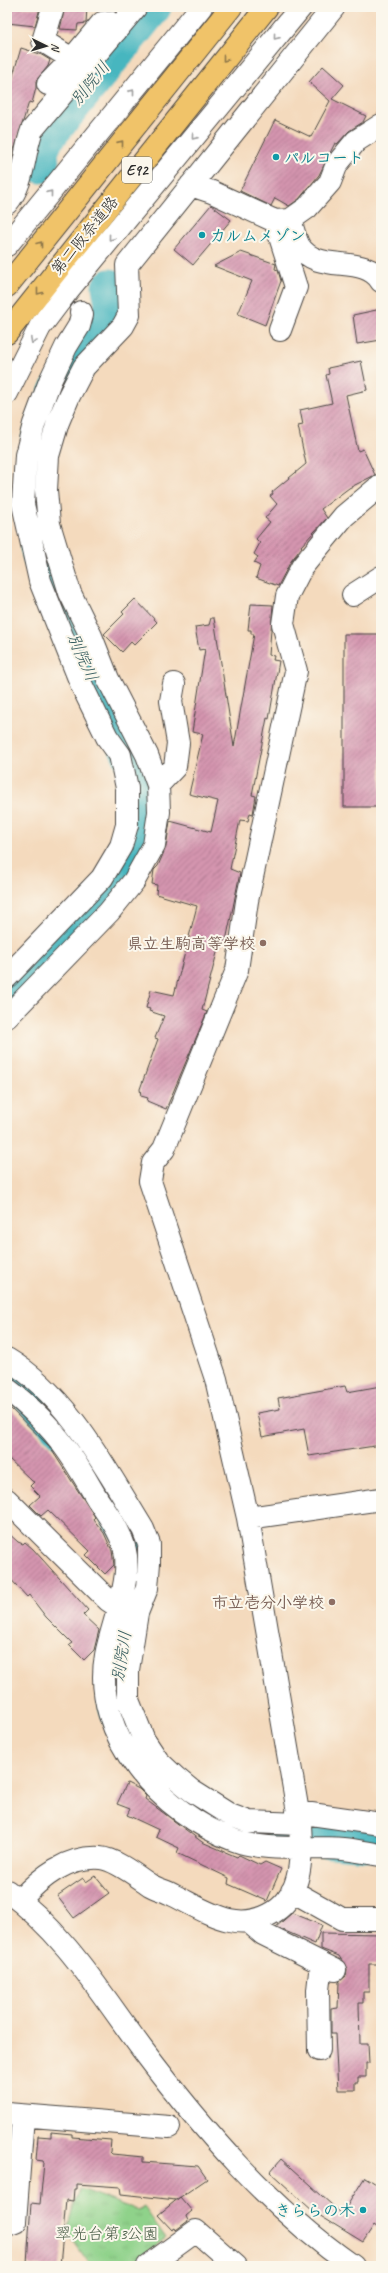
<svg xmlns="http://www.w3.org/2000/svg" width="388" height="2273" viewBox="0 0 388 2273" font-family="Caveat,'Klee One',sans-serif">
  <defs>
    <pattern id="grass-tufts" width="24" height="20" patternUnits="userSpaceOnUse"><rect width="24" height="20" fill="#8fd28a"/><path d="M3 7l-1-3M5 7V3M7 7l1-3M15 17l-1-3M17 17v-4M19 17l1-3" fill="none" stroke="#7cb477"/></pattern>
    <pattern id="building-hatch" width="6" height="6" patternUnits="userSpaceOnUse"><rect width="6" height="6" fill="#d494af"/><path d="M-1 1l2-2M0 6l6-6M5 7l2-2" fill="none" stroke="#ac798f"/></pattern>
  </defs>
  <rect width="100%" height="100%" fill="#fbf7ec"/>
  <filter id="ink" filterUnits="userSpaceOnUse"><feTurbulence type="fractalNoise" baseFrequency=".025" numOctaves="2"/><feDisplacementMap in="SourceGraphic" scale="8" xChannelSelector="R" yChannelSelector="G"/><feConvolveMatrix kernelMatrix="1 2 1 2 8 2 1 2 1" color-interpolation-filters="sRGB"/></filter>
  <filter id="wash" filterUnits="userSpaceOnUse"><feTurbulence type="fractalNoise" baseFrequency=".012" numOctaves="4" result="noise"/><feDisplacementMap in="SourceGraphic" scale="16" xChannelSelector="R" yChannelSelector="G"/><feGaussianBlur stdDeviation="0.9" result="paint"/><feColorMatrix in="noise" values="0 0 0 0 0 0 0 0 0 0 0 0 0 0 0 0 0 1.4 0 .05"/><feComposite in="paint" operator="in"/></filter>
  <g filter="url(#wash)">
    <rect width="100%" height="100%" fill="#f4dabd"/>
    <path fill="url(#grass-tufts)" stroke="#5d7e5a" d="M80 2189 138 2210 144 2207 166 2238 128 2266H91L67 2232Z"/>
    <g fill="none" stroke-linecap="round" stroke-linejoin="round">
      <path stroke="#47b6bf" stroke-width="37" d="M41 165 40 151 46 138 153 7
        M40 437 57 392 108 323 113 304 110 287
        M7 996C48 955 116 896 138 843 161 787 116 731 93 683 74 642 60 600 42 560L38 546
        M7 1376 22 1386 62 1430
        M117 1514C122 1522 130 1531 133 1540 153 1596 95 1665 122 1721
        M210 1818 251 1833 381 1844"/>
    </g>
    <g id="blocks">
      <path fill="url(#building-hatch)" d="M7 7 40 8 35 26 7 23Z
        M65 7H87L86 23 78 24 77 30 60 29Z
        M21 48 40 54 50 60 48 66 36 81V88L32 103 29 102 11 160H7V96Z
        M323 66 344 85 332 99 366 116 363 122 349 131 337 144 335 143 319 175 299 199 289 206 275 198 271 206 240 191 275 120 311 137 330 101 309 82Z
        M211 205 231 220 193 265 174 249Z
        M241 252 276 264 275 269 278 270 281 281 265 325 238 314 252 281 214 266Z
        M381 309V340L357 344 353 315Z
        M361 361 367 390 346 395 358 451 363 449 375 475 349 488 321 509 327 518 301 546 302 547 291 561 278 586 256 578 260 566 254 563 258 557 254 554 260 543 256 539 270 522 265 518 277 504 270 496 273 494 272 492 306 464 298 426 303 425 300 410 332 403 326 375 329 374 328 368Z
        M135 599 157 622 134 645 131 642 122 652 104 634 124 614 122 612Z
        M251 604 273 605 269 655 274 656 273 660 279 661 269 719 267 718 252 795 256 796 253 814 250 813 248 821 240 820 230 869 240 873 226 941 223 940 222 946 219 945 202 1010 207 1012 166 1109 147 1101 148 1098 141 1096 140 1089 158 1039 155 1038 164 1016 149 1011 150 1009 146 1008 151 990 174 995 197 906 156 894 157 885 152 884 154 870 158 866 166 847 170 821 211 832 218 801 189 794 203 734 192 732 205 649 199 650 195 627 209 625 211 618H214L234 747 254 634H251V630H248Z
        M344 634H381V807H344Z
        M345 1386 347 1392 381 1386V1445L309 1456 304 1429 262 1437 257 1413 280 1409 278 1398Z
        M7 1405 49 1446 95 1517 93 1519 104 1533 112 1551 114 1565 105 1574 86 1555 90 1551 48 1510 41 1516 30 1505 40 1496 30 1486 34 1482 32 1481 7 1457Z
        M7 1532 18 1542 23 1544 25 1542 33 1549 88 1610 83 1615 99 1630 94 1650 84 1660 69 1645 72 1643 46 1617 29 1595 27 1597 7 1575Z
        M127 1783 139 1789 146 1796 145 1799 202 1842 237 1857 239 1855 260 1865 265 1862 281 1869 267 1901 228 1884 229 1878 177 1853 179 1848 156 1837 159 1830 127 1815 130 1809 117 1804Z
        M95 1876 109 1893 74 1918 57 1896 83 1878 86 1882Z
        M292 1913 322 1925 315 1944 276 1927Z
        M321 1933 381 1934 380 1964H369V1992H363V2003H359L360 2044H368L369 2063H366V2077H358V2082H355V2090H338L335 2034H331V2009L338 2008 339 1982 346 1976 347 1969 339 1956 321 1949Z
        M51 2132 72 2134V2137L111 2140 110 2152 112 2154 143 2157V2162L198 2166 207 2179 176 2200 121 2194 120 2187 77 2184V2189H74L73 2201 66 2200 60 2266H29V2263H27L31 2203 40 2204 44 2163 43 2161 36 2160 38 2136 51 2137Z
        M281 2159 342 2214 365 2177 381 2187V2230L374 2225 363 2242 314 2212 270 2172Z
        M180 2197 192 2211 186 2216 188 2221 176 2230 175 2228 172 2230 158 2215Z"/>
    </g>
  </g>
  <g filter="url(#ink)">
    <use href="#blocks" fill-opacity="0" stroke="#494541" stroke-width="1"/>
    <g fill="none" stroke-linecap="round" stroke-linejoin="round">
      <g stroke="#494541" stroke-width="24">
        <path id="minor" d="M53 8 43 41 72 59
          M48 84 72 59 102 23 109 22 116 31
          M191 185 212 192 275 221 290 220 307 208 330 182 337 164 356 141 381 125
          M7 203C25 182 23 154 32 130L136 7
          M290 220C293 228 295 239 299 246 318 275 364 253 381 281
          M275 221 296 287 280 330
          M7 245 201 7
          M7 393 40 327 68 290 301 7
          M353 595 381 577
          M158 785 175 767 178 743 171 701 174 684
          M7 977 102 878 121 846 127 825V788L120 755 107 737 82 686 40 581 23 504 26 455 34 424 50 381 66 347 79 326 82 315 81 312
          M7 1017 109 912 134 881 154 845 159 812 158 785 147 755 108 679 91 636 70 593 49 524 46 490 48 456 58 422 69 396 84 367 123 326 129 315 127 265 334 7
          M7 1359C68 1395 107 1471 143 1529L149 1544V1563L147 1588 137 1613 128 1670V1700L144 1740 158 1761 175 1777 192 1791 230 1815 249 1822 300 1824
          M7 1389C26 1403 51 1427 64 1446 77 1463 87 1482 98 1500 110 1518 123 1534 126 1556 129 1587 112 1624 106 1655 91 1736 163 1814 234 1840 265 1852 310 1846 343 1849 356 1850 368 1853 381 1855
          M7 1500 108 1600 117 1606 130 1610
          M248 1518 381 1499
          M297 1812 381 1824
          M7 1891C64 1932 101 1994 142 2049 203 2130 270 2208 353 2266
          M292 1891 342 1919H381
          M20 1900C41 1877 67 1856 100 1858 115 1859 138 1877 150 1885 157 1889 166 1891 173 1895 206 1911 237 1935 274 1912 303 1894 302 1854 300 1824L248 1518 216 1379 150 1181 153 1163 164 1149 237 970 247 901 296 671 283 624 287 596 302 567 344 516 381 485
          M249 1922 263 1934 335 1970
          M319 2050 318 1990 321 1963
          M7 2114 169 2127
          M7 2225 15 2222 23 2116
          M148 2266 196 2231 236 2266"/>
      </g>
      <g stroke="#494541" stroke-width="24">
        <path id="highway" d="M7 286 231 7
          M7 333 267 7"/>
      </g>
      <use href="#minor" stroke="#fff" stroke-width="22"/>
      <use href="#highway" stroke="#f0c369" stroke-width="22"/>
    </g>
    <defs><path id="oneway-chevron" d="M-2-3.5L2.5 0L-2 3.5" fill="none" stroke-width="1.6" stroke-linecap="round" stroke-linejoin="round"/></defs>
    <g stroke="#a0a0a0">
      <use href="#oneway-chevron" transform="translate(276 37) rotate(129)"/>
      <use href="#oneway-chevron" transform="translate(132 92) rotate(-51)"/>
      <use href="#oneway-chevron" transform="translate(194 137) rotate(129)"/>
      <use href="#oneway-chevron" transform="translate(50 193) rotate(-51)"/>
      <use href="#oneway-chevron" transform="translate(111 238) rotate(129)"/>
      <use href="#oneway-chevron" transform="translate(33 341) rotate(118)"/>
    </g>
    <g stroke="#8e774a">
      <use href="#oneway-chevron" transform="translate(225 59) rotate(129)"/>
      <use href="#oneway-chevron" transform="translate(121 143) rotate(-51)"/>
      <use href="#oneway-chevron" transform="translate(40 244) rotate(-52)"/>
      <use href="#oneway-chevron" transform="translate(39 292) rotate(128)"/>
    </g>
  </g>
  <g fill="#0f9aa8" stroke="#fbf7ec" stroke-width="1.5">
    <circle cx="276" cy="157" r="4"/>
    <circle cx="202" cy="235" r="4"/>
    <circle cx="363" cy="2210" r="4"/>
  </g>
  <g fill="#8d6e63" stroke="#fbf7ec" stroke-width="1.5">
    <circle cx="263" cy="943" r="4"/>
    <circle cx="332" cy="1602" r="4"/>
  </g>
  <g text-anchor="middle" stroke-width="4" stroke-linejoin="round" paint-order="stroke">
    <rect fill="#fbf7ec" stroke="#696865" stroke-width="1" x="122" y="157" width="30" height="26" rx="3"/>
    <g font-size="15" font-weight="bold" fill="#2b2b2b">
      <text x="137" y="175">E92</text>
    </g>
    <g font-size="16" font-weight="bold" fill="#0d838f" stroke="#fbf7ec" text-anchor="start">
      <text x="284" y="163">パルコート</text>
      <text x="210" y="241">カルムメゾン</text>
      <text x="355" y="2216" text-anchor="end">きららの木</text>
    </g>
    <g font-size="16" fill="#2b2b2b" stroke="#fbf7ec">
      <text transform="translate(84 235) rotate(-51)" y="6">第二阪奈道路</text>
    </g>
    <g font-size="16" font-weight="bold" fill="#785e54" stroke="#fbf7ec" text-anchor="end">
      <text x="255" y="949">県立生駒高等学校</text>
      <text x="324" y="1608">市立壱分小学校</text>
    </g>
    <g font-size="16" fill="#495d48" stroke="#fbf7ec">
      <text x="107" y="2239">翠光台第3公園</text>
    </g>
    <g font-size="17" font-style="italic" fill="#355c5f" stroke="#fbf7ec">
      <text transform="translate(90 83) rotate(-51)" y="6">別院川</text>
      <text transform="translate(83 657) rotate(66)" y="6">別院川</text>
      <text transform="translate(121 1656) rotate(-81)" y="6">別院川</text>
    </g>
  </g>
  <rect width="388" height="2273" fill="none" stroke="#fbf7ec" stroke-width="24"/>
  <g transform="translate(46 46) rotate(95)" stroke="#fbf7ec" stroke-width="3" paint-order="stroke">
  <path d="M0-3L7 15L0 10L-7 15Z" fill="#2b2b2b"/>
  <text y="-6" font-size="11" font-weight="bold" text-anchor="middle" fill="#2b2b2b">N</text>
  </g>
</svg>
